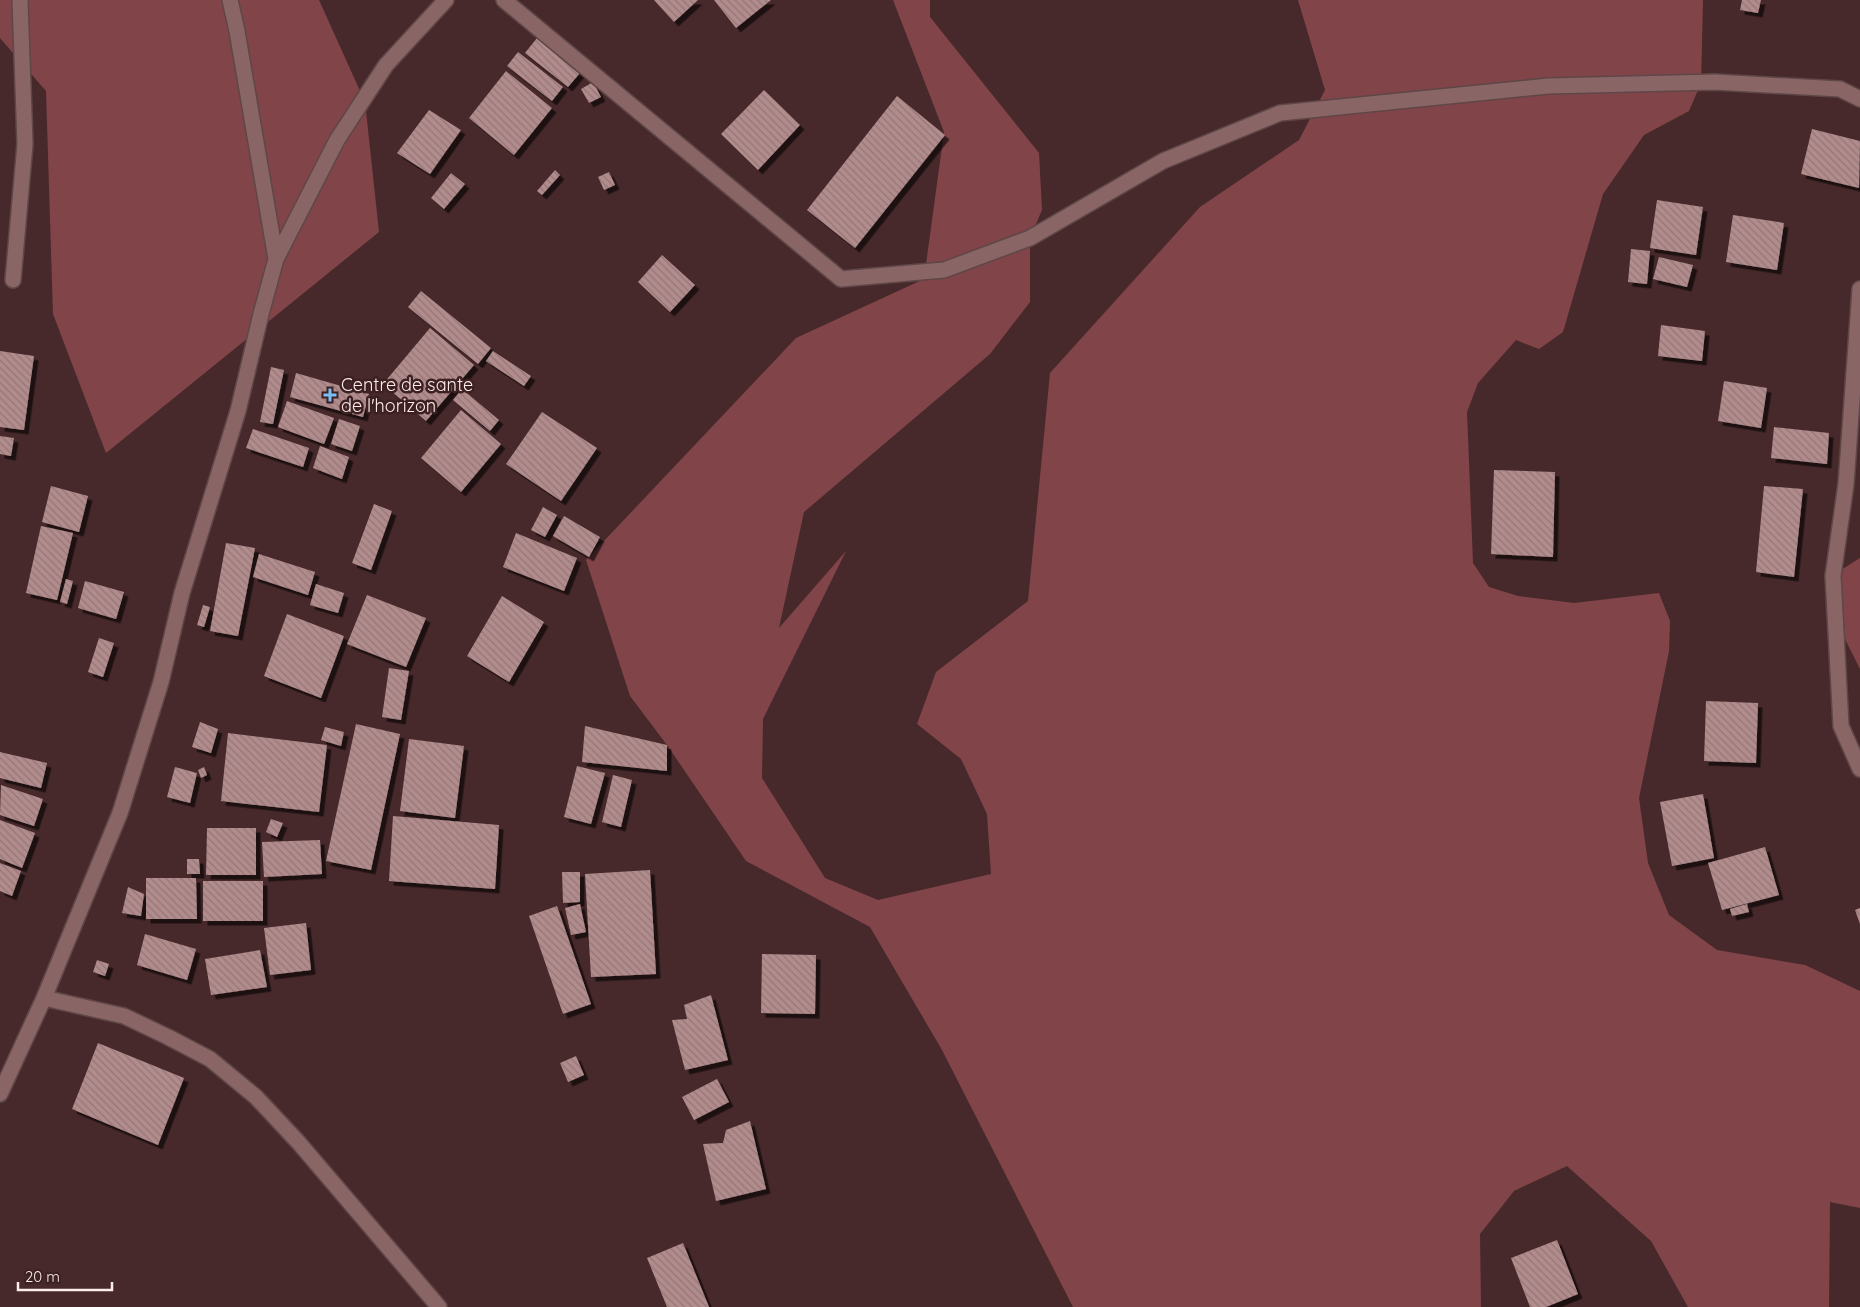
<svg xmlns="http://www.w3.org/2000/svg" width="1860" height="1307" viewBox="0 0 1860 1307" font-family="Quicksand,sans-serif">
  <defs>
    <pattern id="building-back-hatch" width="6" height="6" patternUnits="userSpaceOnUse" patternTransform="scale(1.25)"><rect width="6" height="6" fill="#b28c8d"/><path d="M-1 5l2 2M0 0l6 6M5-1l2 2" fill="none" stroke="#937778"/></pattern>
    <filter id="shadow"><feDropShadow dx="4.5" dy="4.5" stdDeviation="0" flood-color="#0009"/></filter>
  </defs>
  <rect width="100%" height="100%" fill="#48292b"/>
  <path fill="#814549" d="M0 0H319L365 102 379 232 106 453 53 314 46 91 0 38Z
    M893 0H930V17L1039 153 1042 210 1030 238V302L990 354 804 512 779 628 846 551 763 719 762 778 825 878 878 900 991 874 987 814 961 759 917 724 936 672 1028 601 1050 373 1200 207 1299 140 1325 90 1298 0H1703L1701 83 1689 111 1644 135 1603 194 1563 332 1539 349 1516 340 1478 383 1467 412 1473 563 1489 587 1518 596 1574 603 1659 593 1670 621 1669 651 1639 798 1648 863 1669 915 1717 950 1805 965 1860 991V1208L1830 1202 1829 1307H1688L1651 1241 1567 1166 1514 1191 1480 1234 1481 1307H1073L942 1050 870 927 746 861 667 745 630 696 586 560 796 338 924 279 944 132Z
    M1860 558V669L1839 627 1837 598 1841 570Z"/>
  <path fill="url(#building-back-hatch)" filter="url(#shadow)" d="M654 0H698L674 22Z
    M714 0H771L736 28Z
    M1742 0H1761L1758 13 1740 10Z
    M537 38 580 73 568 87 525 53Z
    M518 52 563 87 552 101 507 66Z
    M506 71 552 108 514 155 469 118Z
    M593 82 601 97 589 103 581 89Z
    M764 90 800 125 758 170 721 134Z
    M897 96 945 135 855 248 807 210Z
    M429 110 461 130 430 174 397 153Z
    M1812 129 1860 141 1859 188 1801 174Z
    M555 170 560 175 542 195 537 191Z
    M609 172 615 185 604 190 598 177Z
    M451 173 465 184 444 209 431 198Z
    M1657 200 1703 207 1696 255 1650 248Z
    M1733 215 1784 223 1777 270 1726 262Z
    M1631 249 1650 251 1647 284 1628 282Z
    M662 255 695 285 670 312 638 282Z
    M1659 257 1693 265 1687 287 1653 279Z
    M421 291 491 348 478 364 408 307Z
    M1661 325 1705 331 1702 361 1658 356Z
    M430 328 474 365 426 421 383 384Z
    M0 351 34 356 24 430 0 427Z
    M493 351 531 376 524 386 486 361Z
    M271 367 284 370 273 424 260 422Z
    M296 373 369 394 363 417 290 397Z
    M1724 381 1767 388 1761 428 1718 421Z
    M462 389 499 420 490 431 453 400Z
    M287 401 334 418 324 444 278 427Z
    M461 410 501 444 461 492 421 458Z
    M542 412 597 448 561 501 506 464Z
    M339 419 360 426 352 451 331 444Z
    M1774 427 1829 433 1827 464 1771 458Z
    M253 429 309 448 303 467 246 448Z
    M0 436 14 438 11 456 0 454Z
    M320 446 349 457 342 479 313 468Z
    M1494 470 1555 472 1553 557 1491 554Z
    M51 486 88 496 79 532 42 522Z
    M1764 486 1803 489 1794 577 1756 572Z
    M374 504 392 511 371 570 352 563Z
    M543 507 557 515 545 537 531 530Z
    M564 516 600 537 589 557 553 536Z
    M41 526 73 533 57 600 26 593Z
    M516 533 577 558 564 591 503 567Z
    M226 543 255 548 238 636 210 631Z
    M259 554 315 572 308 595 253 577Z
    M66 579 73 581 67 604 60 602Z
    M85 581 124 592 116 619 78 608Z
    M316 584 344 593 338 613 310 605Z
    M367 595 426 618 406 667 347 644Z
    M502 596 544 622 509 682 467 656Z
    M203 605 210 607 204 627 197 625Z
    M287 614 344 636 321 698 264 676Z
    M99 638 114 643 103 677 88 672Z
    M389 668 409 671 401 720 382 717Z
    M1706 701 1758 703 1756 763 1704 761Z
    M200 722 218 729 211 753 192 747Z
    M356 724 400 734 371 870 326 861Z
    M585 726 667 745V771L582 762Z
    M325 727 344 732 341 746 321 740Z
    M228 733 327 745 319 812 221 801Z
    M409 739 464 746 455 818 400 811Z
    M0 752 47 763 41 788 0 778Z
    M577 766 605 773 591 824 564 817Z
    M175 767 197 773 190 803 167 797Z
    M204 767 207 775 201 778 198 770Z
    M613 775 632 780 621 827 602 822Z
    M1 785 43 799 34 826 0 815Z
    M1703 794 1714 858 1672 866 1660 802Z
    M393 816 499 825 495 889 389 881Z
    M271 819 283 823 277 837 266 832Z
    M0 820 35 833 22 868 0 859Z
    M207 828H256V875H206Z
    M320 840 322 874 264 877 262 842Z
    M1765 847 1779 895 1722 910 1708 863Z
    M187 859H199L200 874H187Z
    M0 863 21 871 12 896 0 891Z
    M650 870 656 974 591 977 585 874Z
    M562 872H580V902L563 903Z
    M146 878H196L197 919H146Z
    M203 881H263V921H203Z
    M128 887 144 894 141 916 122 913Z
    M580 904 586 932 571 935 565 908Z
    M1747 904 1749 912 1732 916 1730 909Z
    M557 906 591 1004 563 1014 529 916Z
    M1860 908V924L1855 910Z
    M306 923 311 970 270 975 264 928Z
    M145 934 196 949 187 980 137 965Z
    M260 950 267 987 211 995 205 959Z
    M762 954 816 955 815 1014 761 1013Z
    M97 960 109 964 105 976 93 972Z
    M711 995 728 1060 685 1070 672 1020 687 1019 684 1005Z
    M98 1043 184 1078 158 1145 72 1109Z
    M576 1056 584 1075 568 1082 560 1063Z
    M717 1079 729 1102 694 1120 682 1097Z
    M750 1121 766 1189 716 1201 703 1144 723 1143 726 1130Z
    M1557 1240 1578 1294 1546 1307H1530L1511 1258Z
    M683 1243 709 1307H667L647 1258Z"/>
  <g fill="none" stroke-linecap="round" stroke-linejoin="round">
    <g stroke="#5f4647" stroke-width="18">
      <path id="minor" d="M230 0 237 31 276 259
        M504 0 841 279 944 270 1030 238 1163 161 1280 113 1548 86 1715 82 1840 89 1860 99
        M13 280 25 144 20 0
        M1860 289 1846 484 1833 576 1841 726 1860 769
        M44 998 124 1016 168 1037 210 1059 256 1097 299 1143 439 1307
        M0 1094 44 998 120 813 161 682 182 593 238 411 261 314 276 259 337 140 386 65 446 0"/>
    </g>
    <use href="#minor" stroke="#896566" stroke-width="15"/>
  </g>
  <path fill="#7abff8" stroke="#3d2021" stroke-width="2" d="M327.5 387.5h5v5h5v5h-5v5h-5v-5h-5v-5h5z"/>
  <g text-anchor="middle" stroke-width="5" stroke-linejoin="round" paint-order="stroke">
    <g font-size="18" fill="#fdecec" stroke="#3d2021" text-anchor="start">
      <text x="341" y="391">Centre de sante<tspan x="341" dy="21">de l'horizon</tspan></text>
    </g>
  </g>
  <path d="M18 1282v8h94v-8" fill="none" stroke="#fdecec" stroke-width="2.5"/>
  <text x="25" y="1282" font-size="15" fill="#fdecec" stroke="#3d2021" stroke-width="4" paint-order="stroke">20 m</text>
</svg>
